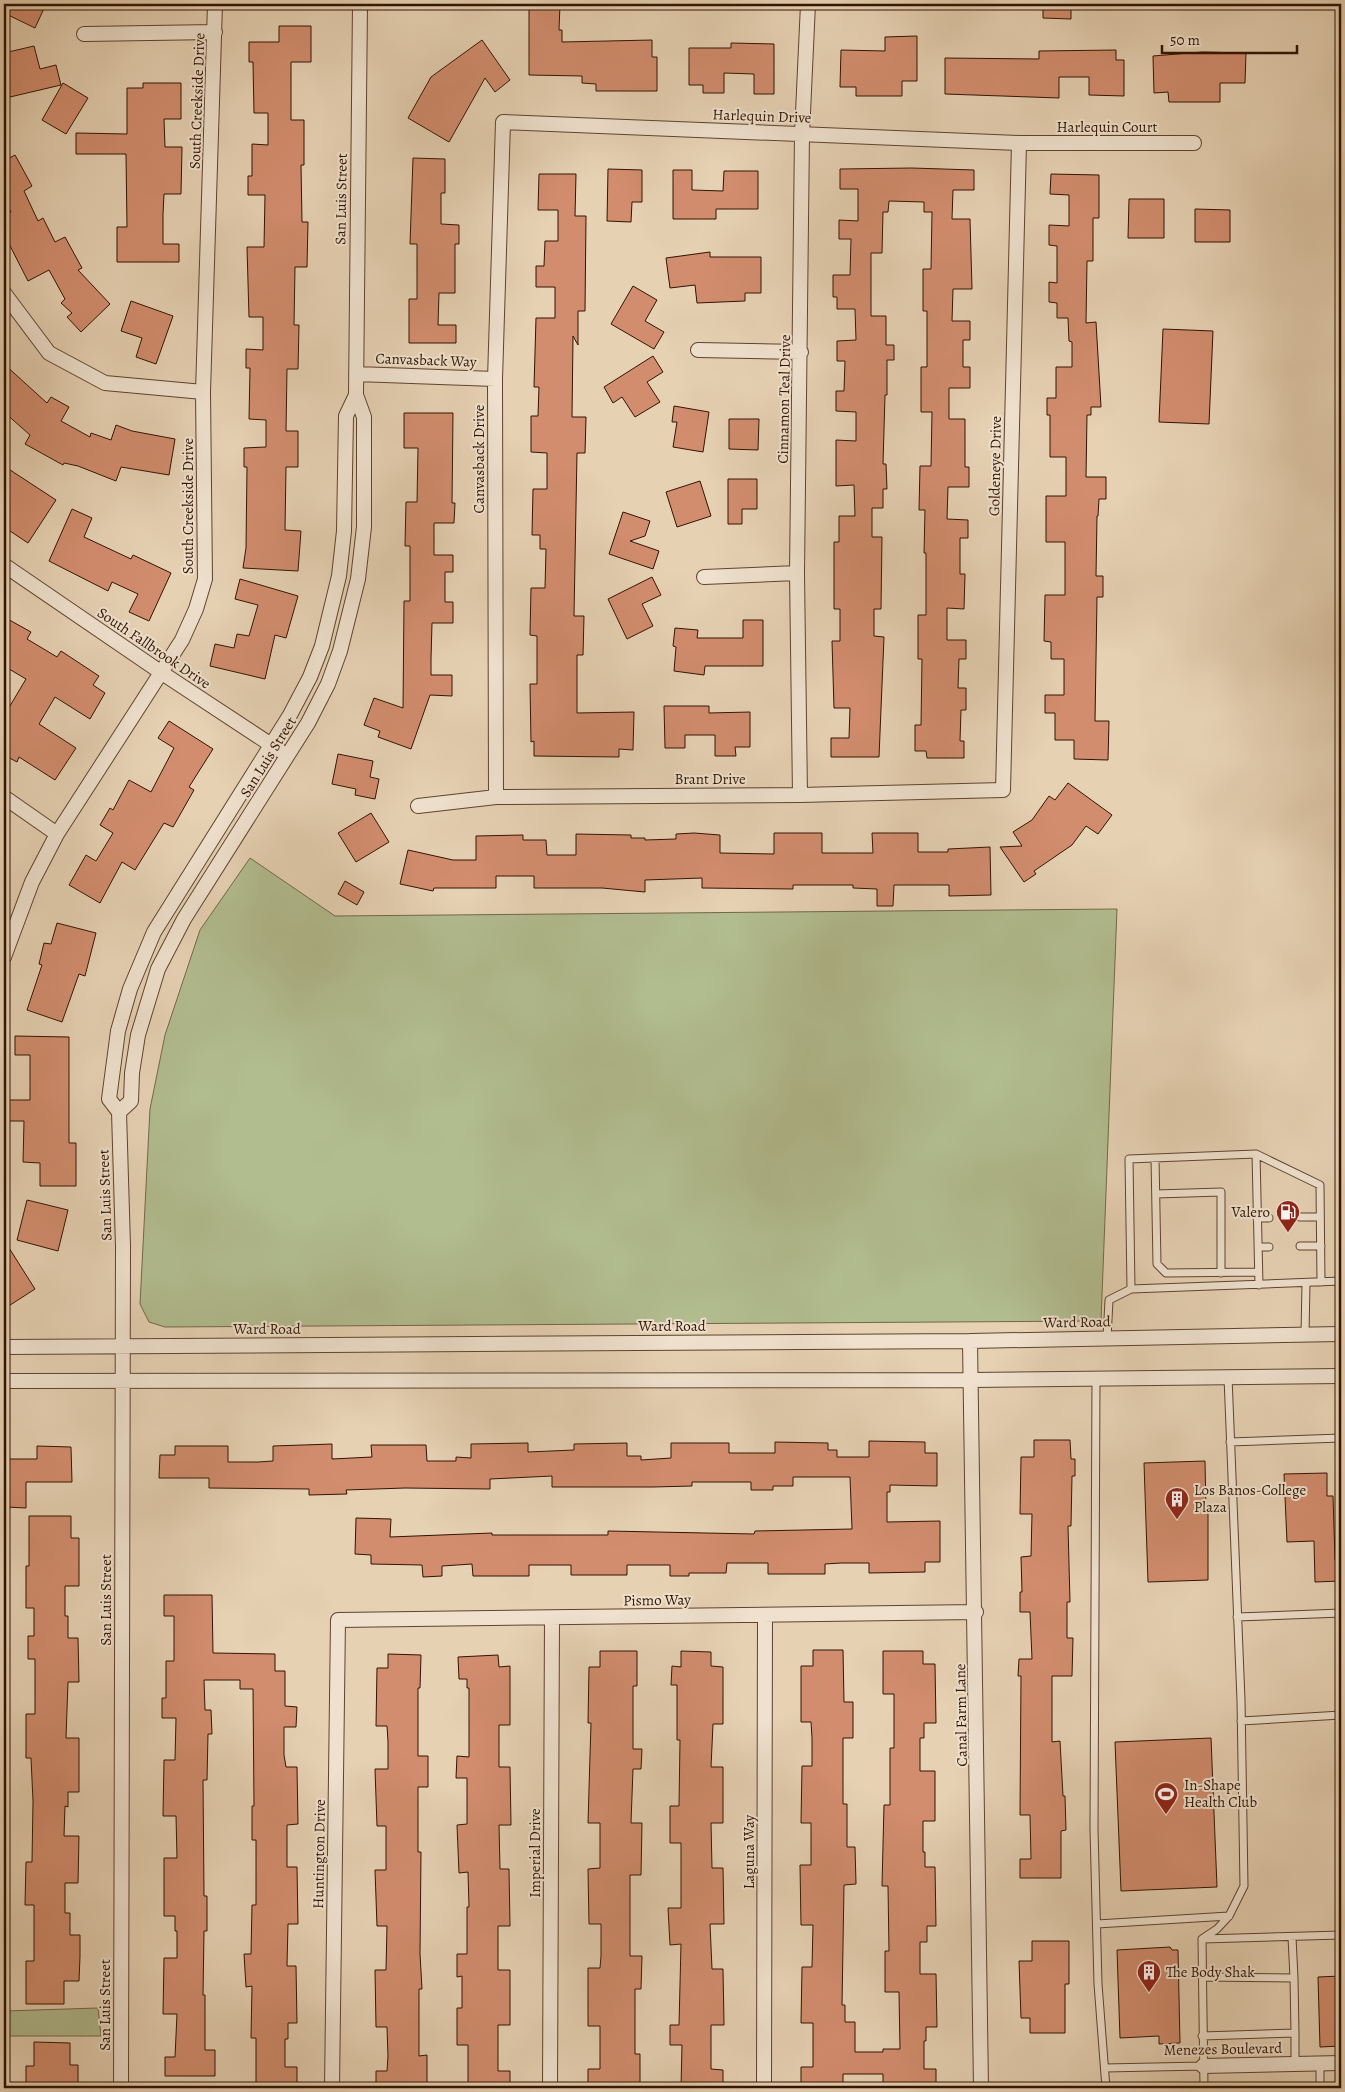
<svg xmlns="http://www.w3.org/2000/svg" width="1345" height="2092" viewBox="0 0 1345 2092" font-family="Alegreya,serif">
  <rect width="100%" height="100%" fill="#e6d1b3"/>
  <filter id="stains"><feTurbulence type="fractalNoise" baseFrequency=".004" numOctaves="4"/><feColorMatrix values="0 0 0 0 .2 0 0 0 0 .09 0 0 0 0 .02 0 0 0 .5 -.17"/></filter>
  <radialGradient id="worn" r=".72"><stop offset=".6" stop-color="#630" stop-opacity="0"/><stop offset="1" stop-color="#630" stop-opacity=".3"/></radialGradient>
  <path fill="#b1bc8f" stroke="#726848" d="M250 858 335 916 1117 909 1101 1321 165 1327 149 1322 140 1304 150 1109 165 1035 200 930Z
    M98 2008 101 2036H4V2011Z"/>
  <path fill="#d28d6e" stroke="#321402" d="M4 4H46L35 28 4 13Z
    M529 4H560L559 30H562V42L652 40V57H657V91H596V84L582 83V76L529 75Z
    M1043 4H1071V19L1043 18Z
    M279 26H311V62H291V120H304V165H301L302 222H308L307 267H295L294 325H299L298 369H287L286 431H298V467H286L285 530 301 531 298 571 243 568 246 548 247 467H244V448L266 447V420L249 419 250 368H246V349L263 350V317H249L247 247H264L265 195H248V176H252V144L268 145V113H254L253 62H249V42H279Z
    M917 36V81H902V96H856V87H840L841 50 885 51V37Z
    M482 40 510 80 495 92 485 78 449 142 408 118 431 77Z
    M731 43 774 44V94H754V74L724 73V93H703V85H689V48H731Z
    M34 46 40 69 56 65 61 85 10 97 4 72V53Z
    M1116 50V60H1124V96L1089 95V77H1059V98L945 94V58L1039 59V51Z
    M1202 52 1246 53 1245 83H1220V102H1169L1168 92 1154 93 1153 56Z
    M63 83 88 98 66 134 42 120Z
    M143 83H181V119H164L165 147H182L181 194H164L163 214V244H179V262H117V227H127L126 154H76V133L127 134V88H143Z
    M15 155 32 186 24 191 38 221 43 218 55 242 65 237 82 268 78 270 110 304 81 332 67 317 72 313 61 303 65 299 49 270 28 281 4 234V216L11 212 4 200V161Z
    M413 158 445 159V193H441V224L459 225V244H455V293H439L438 325H456V343H409V299H417V244H410Z
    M912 168 974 170V190H953L952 219H970L972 289H953L952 321H970V340H963V367H970V388H949V419H965V467H969V487H948L947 519 968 520V538H960V574H965L964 609 947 608V640H966V659H959L958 688H966V710H961L960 741H964V758H927L926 751H915V725H921L922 659H918V615H926V553H924L925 510H919L920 466H931L932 412H921V367H927V311H923V269H931L932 212H924V202L889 201 888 212H883L882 253H871V316H886V345H894V360H887V395H885L883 464H886L887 489H883V508H872V537H882L881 609H874V636L884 637 879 757H831V738H849L850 708H834L832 641H840V609H834V542H839V516H855L854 485 836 486V440L856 441V412L836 411V391H844L845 361H837V341L856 340 855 309H837V297H833V275H850L851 239H839V220L858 221V189H840V169Z
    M608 169 642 170V202H632L631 222 607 221Z
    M673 170H692V190L723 191 724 171H758V209H716V219H673Z
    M539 174H576L575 216H586L585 311H578V345L573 336 572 417H586L585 453H577L574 616H584L583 655H577V713L634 712 633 750 619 749V757L534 756V741L531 742 530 684H537V636L530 635 531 588H545L546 549H540V535H532L533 489H547V453L531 452V416H538L539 387H534L536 318H555V287H536V266H544L545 241H558V210H538Z
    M1051 174 1099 175V218H1093V261H1087L1086 323 1096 322 1101 407H1091V415H1087L1086 477H1106V499H1099L1098 516H1097L1096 576H1103V597H1097L1095 721H1109L1108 760 1074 759V740H1055V713H1045V695H1064V659H1051V642L1044 641 1045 595H1065V542H1046V496H1066V457H1050V415H1047V398H1056V367H1072V342L1069 341 1068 318H1057V303L1049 302V282L1057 283V246L1049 245V225L1069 226V195L1050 194Z
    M1129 199H1164V238H1128Z
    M1195 209 1230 210V242H1195Z
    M710 252V257H761V293H745V301L697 303 695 285 670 288 666 258Z
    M633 286 657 300 645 321 664 332 654 349 611 324Z
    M131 301 173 316 156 364 136 357 142 338 121 331Z
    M1163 329 1213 331 1209 424 1159 422Z
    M653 356 663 372 647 382 660 402 635 417 622 397 613 403 604 387Z
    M4 364 47 403 51 397 69 407 61 421 90 437 91 433 111 440 116 425 132 431 175 439 169 475 121 467 116 481 78 466 64 463 63 465 25 444 30 435 4 412Z
    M674 406 709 412 703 452 673 447 677 422H672Z
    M404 413H453L452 503H455L454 523H434V555H453V572H445V602H453V623H432L431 659V675H452V696L430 695 411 749 378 737 380 731 364 725 374 698 403 708 404 601H410V546H405L406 502H417L418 448H404Z
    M729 419H759L758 450 729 449Z
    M4 466 56 500 28 543 4 527Z
    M728 479H757V509H742V524H728Z
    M700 481 711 516 677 527 666 492Z
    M72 509 92 518 84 537 131 559 133 555 171 573 149 621 129 612 138 594 112 582 108 591 49 561Z
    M623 512 650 521 645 536 630 541 659 551 653 569 609 554Z
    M652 577 661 595 642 604 653 626 627 639 608 599Z
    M240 579 298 596 286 638 275 635 265 679 210 666 215 644 234 648 237 634 249 636 258 605 235 599Z
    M4 617 31 632 27 639 57 657 61 651 99 676 93 685 105 693 90 719 55 697 39 724 76 748 55 780 19 757 17 762 4 755V716L26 679 4 666Z
    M743 620H763V666H705L704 675 674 671 676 647 673 646 675 628 698 630 697 638H743Z
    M664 706H709V713L750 712V747H735L736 756H715V735H685V748H665Z
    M169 721 213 749 189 787 194 790 173 827 164 823 135 870 122 862 100 903 69 885 86 855 96 861 113 833 100 825 110 808 113 810 129 780 151 792 174 748 158 738Z
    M338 754 373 761 370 777 379 779 375 799 355 795 356 789 332 784Z
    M1068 783 1112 815 1098 834 1086 826 1072 845 1034 871 1036 874 1024 882 1000 847 1022 846 1013 832 1032 820 1049 796 1055 800Z
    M371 813 389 842 356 862 338 833Z
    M694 833 720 835V853L774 854V833H822V853H873L872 833H918V852H948V849L990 847 991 895 949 896V885H894L893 906H877V889L853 888V885H793V889L702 888V878L645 880V892L602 888H534V876H496V888H434L433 891 400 884 408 850 453 860H476V836L523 835V840H546L547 855H576V834L631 835V838H645V840L676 839V834Z
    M345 881 364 892 357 905 338 894Z
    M57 923 96 933 85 976 79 974 62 1022 27 1010 42 965 39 964 44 943 51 944Z
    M15 1036 69 1037V1143H76V1186H40V1163L23 1162 24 1121H8V1100H30V1055H15Z
    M27 1200 68 1210 58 1251 17 1240Z
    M4 1240 35 1289 4 1309Z
    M1034 1440H1070L1071 1459H1075V1476H1072L1071 1526H1068L1070 1602H1067V1638H1073L1072 1676H1052V1742L1060 1741 1063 1796H1065L1066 1830 1061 1831V1878H1020V1859H1031L1030 1815H1020L1021 1676H1018L1019 1659H1032L1030 1612H1020V1592H1022L1021 1557 1031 1556 1032 1514H1020L1021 1457H1034Z
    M869 1441 925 1442V1453H937V1486L890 1485V1492H887V1522L940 1521V1562H925V1572L869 1573V1563H841L825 1564V1574H768V1563H727L726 1573H689V1576H670V1565H627V1575H571V1565H529V1576H473L472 1564 442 1566V1576L423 1577 422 1565 371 1564V1555L355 1554 356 1518 391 1519 390 1537 492 1533V1535H608V1531L754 1534 755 1531 852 1529 850 1477H793V1486H773V1490H751V1482H692V1486L653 1487H552V1476L490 1479V1489L405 1488 346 1490 347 1494 309 1495V1489L209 1488V1478H159L160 1455H175V1446H228V1462H258L273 1461V1446L332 1444V1459L372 1457 371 1445H426L427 1461H456V1457L471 1458V1444L528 1443V1452L574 1450V1444L627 1443V1456H641V1460L671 1458V1443H729V1453H775V1442L828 1443V1450H837V1457H869Z
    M37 1446 71 1447 72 1482H26V1508L6 1507V1499H4V1459H37Z
    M1205 1461 1206 1510H1208V1580L1148 1582 1144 1463Z
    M1327 1473V1496H1333L1335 1560H1339L1340 1581 1315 1582 1314 1541 1287 1542 1284 1474Z
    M29 1516H71V1538H79V1586H65V1616H68V1638H78L79 1682H68L66 1738H79V1792H68V1807L65 1806 64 1836H79L78 1883H65V1913H70V1935H80V1956L79 1981H64V2004H26V1961H34V1905H25L26 1862H32L33 1801 31 1758H26V1714H35V1659H28V1636H34V1608H26V1566H29Z
    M164 1595H212L213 1653 275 1654V1671H285V1706L297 1707 296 1727H284V1755L286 1767H297L298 1824 287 1825V1867H297L298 1924H288L287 1966H296L297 2023H288V2039H285V2067H297V2085H256V2038H251L252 1986 246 1987 244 1954H251L252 1905H256V1840H252V1806H254L253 1689H240V1680H204L205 1710H211L212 1734H208L207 1780H203L204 1896H207V1931H204L203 1995H205V2050H215V2076H165V2057H175L177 2014H163L164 1958H177V1931H175V1916H164V1858H177L176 1816H163L164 1760H175L176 1718H162V1698H166V1661H174V1616H164Z
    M813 1650H843L844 1702H853V1738H843V1804H847V1847H855L856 1884 844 1885 842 2005H845V2022H855V2052H883V2049H900L899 1992H885V1951H889L888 1886H882L884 1805H890V1748H894V1694H883V1651H923V1664H935L936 1723H924V1738H920V1771H935V1821H923V1852H925V1867H935L936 1926H927V1942H920V1974H936L937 2027H926V2041H924V2069H936V2086H883V2074H843V2087H801V2067H813V2023H801L802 1967H812L813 1925H801L800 1865H811V1823H801L802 1766H812V1738L811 1722H801V1666H813Z
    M600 1651H637V1686H633V1749H642L641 1769H633L631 1823H642L641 1875H630V1956H642L641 1989H635V2054H640V2088H588V2069H600V2026H588V1968H600L601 1956V1924H589L588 1869 600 1868V1823H588L591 1723H588L589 1667H600Z
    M681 1651 711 1652V1666L723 1667V1724H713L711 1767H723V1823H711L712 1868H723L724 1924H710L712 1969H723L724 2025H711V2069L723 2070V2088H681L682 2045H670V2025H679L681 1944 670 1945 668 1908H681V1843H670V1806H679L680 1740H677V1685H671L672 1666 681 1667Z
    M388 1654 421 1655 420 1688H418V1756H428V1787H418V1852H421L420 1954 422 1989H419V2056L427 2055V2088H376V2071H387L388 2056 387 2027H376L375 1970H386L387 1926H377L375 1870H386V1826H377L375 1769H388V1741L387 1726H376L377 1668H388Z
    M498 1655 499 1667 510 1666V1725H499V1767H510L511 1825H499L500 1869H509L510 1926H498V1970H510V2025H498V2071H510V2088H468V2045H457V2008H462V1976L457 1977V1954H467V1907H469L468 1872 459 1873 457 1825 467 1824V1778H456L457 1756 469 1757V1688H467V1679H459L458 1657Z
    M1211 1738 1217 1887 1121 1891 1115 1742Z
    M1032 1941H1069V1984H1065V2033H1030V2018H1021L1019 1961H1032Z
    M1170 1947 1172 1950H1178L1180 2043 1159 2044V2036L1120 2038 1117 1950Z
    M1341 1976V2046L1320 2047 1318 1977Z
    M34 2042 70 2043V2065H78V2086H26V2066H34Z"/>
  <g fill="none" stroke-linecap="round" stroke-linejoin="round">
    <g stroke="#5f432e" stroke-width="9">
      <path id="lane" d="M1256 1154 1259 1285
        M1155 1158 1157 1264 1166 1273 1258 1272
        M1156 1194 1221 1192V1273
        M1300 1217H1320
        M1257 1218H1269
        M1300 1246H1321
        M1258 1247H1269
        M1131 1289 1129 1159 1256 1154 1320 1185 1321 1282
        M1305 1335 1306 1283
        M1107 1338 1109 1300 1131 1289 1341 1281
        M1096 1378 1094 1829 1098 1984 1106 2088
        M1230 1442 1341 1438
        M1237 1617 1341 1613
        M1241 1721 1341 1715
        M1097 1924 1229 1916
        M1292 1937 1294 1978
        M1203 1939 1341 1935
        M1202 1977 1294 1978 1295 2033 1202 2036
        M1295 2033V2064
        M1320 2064V2088
        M1105 2068 1203 2066
        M1204 2088 1202 1939 1217 1929 1229 1916 1244 1886 1241 1700 1228 1377"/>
    </g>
    <g stroke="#5f432e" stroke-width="16">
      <path id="street" d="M84 34 215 32
        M4 293 49 353 105 383 203 392
        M698 350 801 352
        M356 374 495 379
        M4 565 162 673 279 750
        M704 577 797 573
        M800 795 797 573 802 134 808 4
        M4 797 57 834
        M496 797 495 379 503 122 1019 143H1194
        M418 806 496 797 800 795 1003 790 1019 143
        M4 957 32 882 57 834 182 640 196 609 205 579 203 392 215 4
        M119 1112 131 1101 132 1073 138 1035 158 969 184 919 308 723 328 684 340 651 358 579 364 527V417L356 395 360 4
        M970 1341 981 2088
        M4 1347 970 1341 1341 1334
        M4 1381 971 1380 1341 1376
        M1203 2066 1341 2063
        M121 2088 123 1246 119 1112 109 1099 118 1031 130 989 154 932 290 715 310 677 322 646 339 576 344 531 346 416 356 395
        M332 2088 338 1620 976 1612
        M550 2088 552 1618
        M764 2088 765 1615"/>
    </g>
    <use href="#lane" stroke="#efe1ce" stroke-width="7"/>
    <use href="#street" stroke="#efe1ce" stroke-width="14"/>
  </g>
  <defs>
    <g id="fuel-pin" transform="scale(1.25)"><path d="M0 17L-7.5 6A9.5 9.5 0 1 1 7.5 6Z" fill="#8f2418" stroke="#efe1ce"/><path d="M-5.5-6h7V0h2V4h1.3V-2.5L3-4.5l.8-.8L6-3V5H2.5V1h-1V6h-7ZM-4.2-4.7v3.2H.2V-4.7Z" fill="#fff"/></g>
    <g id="building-pin" transform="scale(1.25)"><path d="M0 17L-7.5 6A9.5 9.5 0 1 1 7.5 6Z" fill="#8f2418" stroke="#efe1ce"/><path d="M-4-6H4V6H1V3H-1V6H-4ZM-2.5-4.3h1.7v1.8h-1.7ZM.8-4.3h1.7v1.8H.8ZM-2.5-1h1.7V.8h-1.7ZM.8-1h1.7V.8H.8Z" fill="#fff"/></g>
    <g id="stadium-pin" transform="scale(1.25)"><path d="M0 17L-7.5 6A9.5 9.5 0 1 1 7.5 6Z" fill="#8f2418" stroke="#efe1ce"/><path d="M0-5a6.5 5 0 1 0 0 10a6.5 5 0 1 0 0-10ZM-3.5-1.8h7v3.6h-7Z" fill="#fff"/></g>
  </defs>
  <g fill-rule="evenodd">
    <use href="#fuel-pin" x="1288" y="1212"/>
    <use href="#building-pin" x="1177" y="1499"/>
    <use href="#stadium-pin" x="1166" y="1794"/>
    <use href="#building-pin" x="1149" y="1972"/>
  </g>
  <g text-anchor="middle" stroke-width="4" stroke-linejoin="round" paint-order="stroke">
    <g font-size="15" fill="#321402" stroke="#efe1ce">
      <text transform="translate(197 101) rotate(-88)" y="5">South Creekside Drive</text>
      <text transform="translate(762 116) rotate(2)" y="5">Harlequin Drive</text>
      <text x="1107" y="132">Harlequin Court</text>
      <text transform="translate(341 199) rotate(-89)" y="5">San Luis Street</text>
      <text transform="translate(426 360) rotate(2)" y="5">Canvasback Way</text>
      <text transform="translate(784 399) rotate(-89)" y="5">Cinnamon Teal Drive</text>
      <text transform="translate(479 459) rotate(-90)" y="5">Canvasback Drive</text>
      <text transform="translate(995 466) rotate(-89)" y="5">Goldeneye Drive</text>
      <text transform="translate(188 506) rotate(-90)" y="5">South Creekside Drive</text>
      <text transform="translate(154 648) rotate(34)" y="5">South Fallbrook Drive</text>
      <text transform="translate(268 757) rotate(-58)" y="5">San Luis Street</text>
      <text x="710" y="784">Brant Drive</text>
      <text transform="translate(105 1195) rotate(-92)" y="5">San Luis Street</text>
      <text transform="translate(1077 1322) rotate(-1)" y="5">Ward Road</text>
      <text x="672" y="1331">Ward Road</text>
      <text x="267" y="1334">Ward Road</text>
      <text transform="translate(106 1600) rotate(-90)" y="5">San Luis Street</text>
      <text transform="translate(657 1600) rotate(-1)" y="5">Pismo Way</text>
      <text transform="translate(961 1715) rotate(-91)" y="5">Canal Farm Lane</text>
      <text transform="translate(749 1852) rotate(-90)" y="5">Laguna Way</text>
      <text transform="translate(535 1853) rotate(-90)" y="5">Imperial Drive</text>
      <text transform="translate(319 1854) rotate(-89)" y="5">Huntington Drive</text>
      <text transform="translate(105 2005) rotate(-90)" y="5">San Luis Street</text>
      <text transform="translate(1223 2049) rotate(-1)" y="5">Menezes Boulevard</text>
    </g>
    <g font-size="15" fill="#321402" stroke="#efe1ce" text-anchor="start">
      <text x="1270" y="1217" text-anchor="end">Valero</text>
      <text x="1194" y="1495">Los Banos-College<tspan x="1194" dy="17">Plaza</tspan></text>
      <text x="1184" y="1790">In-Shape<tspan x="1184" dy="17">Health Club</tspan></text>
      <text x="1166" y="1977">The Body Shak</text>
    </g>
  </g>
  <rect width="1345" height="2092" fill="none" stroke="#e6d1b3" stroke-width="20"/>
  <rect x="5" y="5" width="1335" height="2082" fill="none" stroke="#321402" stroke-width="2.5"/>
  <rect x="10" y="10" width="1325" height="2072" fill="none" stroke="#321402"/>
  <path d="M1162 45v8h135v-8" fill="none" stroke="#321402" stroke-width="2.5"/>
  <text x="1170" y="45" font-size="15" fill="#321402" stroke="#efe1ce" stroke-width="4" paint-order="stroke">50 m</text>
  <rect width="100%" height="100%" filter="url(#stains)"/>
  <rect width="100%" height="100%" fill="url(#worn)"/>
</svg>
